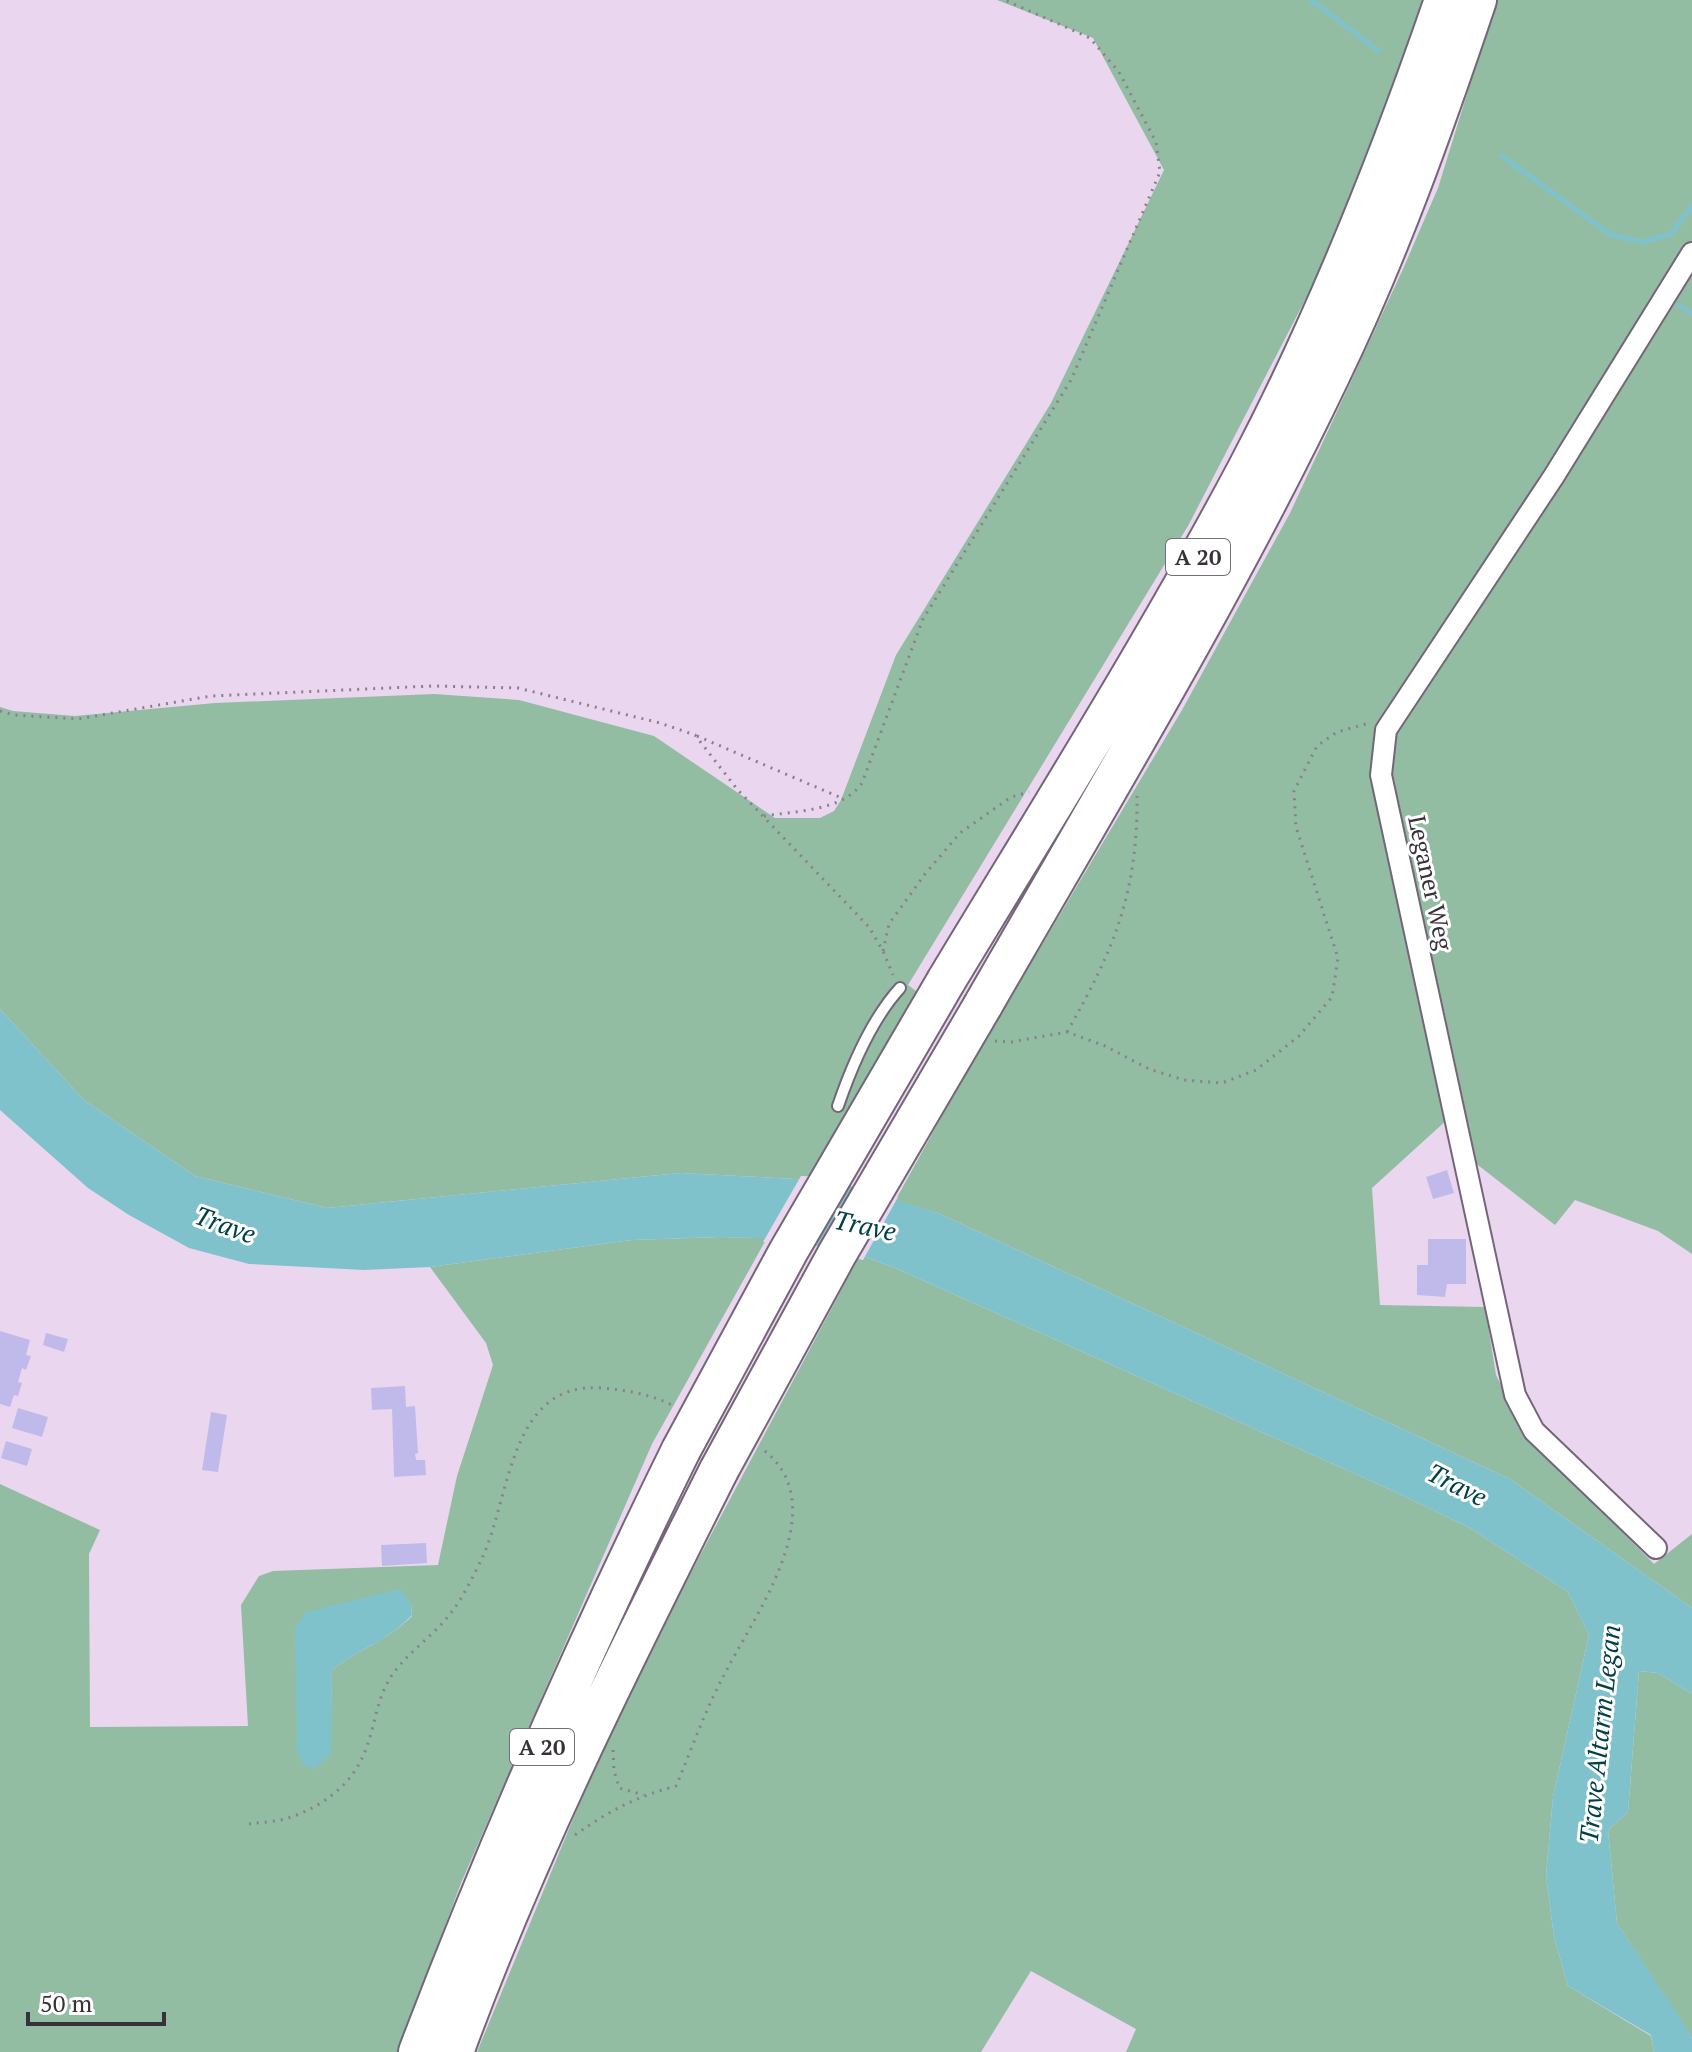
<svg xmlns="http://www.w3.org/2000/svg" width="1692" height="2052" viewBox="0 0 1692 2052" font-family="'PT Serif',serif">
  <rect width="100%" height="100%" fill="#ead7ef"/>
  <path fill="#92bda3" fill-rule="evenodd" d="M997 0H1433L1319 273 1188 526 908 985 938 1007 834 1181 680 1173 327 1208 195 1176 84 1100 0 1009V707L13 711 75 716 215 703 434 694 519 700 654 736 775 818H820L834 811 841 800 896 655 1051 403 1164 170 1093 38Z
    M1496 0H1692V1254L1658 1231 1575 1200 1555 1225 1474 1162 1449 1118 1372 1188 1380 1305 1485 1307 1496 1375 1523 1432 1654 1564 1692 1534V1608L1510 1479 938 1213 895 1201 969 1067 1182 710 1290 513 1403 269 1438 188Z
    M720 1237 767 1238 652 1444 461 1883 398 2052H0V1484L100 1530 89 1554 90 1727 248 1726 241 1605 259 1576 273 1571 438 1565 457 1476 493 1365 486 1343 430 1267 632 1240ZM411 1604 412 1616C390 1639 357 1650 332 1670L331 1711 307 1612Z
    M860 1255 893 1267 1389 1489 1470 1528 1568 1592 1589 1635 1553 1797 1546 1875 1554 1937 1568 1986 1651 2036 1654 2052H1126L1136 2029 1031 1971 981 2052H477L604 1744 687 1580Z
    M1639 1671 1658 1673 1692 1694V2038L1617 1923 1608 1830 1628 1812Z"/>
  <path fill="#80c2cb" d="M0 1009 84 1100 195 1176 327 1208 680 1173 834 1181 938 1213 1510 1479 1692 1608V1694L1658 1673 1639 1671 1628 1812 1608 1830 1617 1923 1681 2019 1692 2038V2052H1654L1651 2035 1568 1986 1554 1937 1546 1875 1553 1797 1589 1635 1568 1592 1470 1528 1389 1489 893 1267 860 1255 785 1239 720 1237 632 1240 430 1267 364 1270 249 1264 189 1248 129 1215 88 1188 0 1110Z
    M400 1589 411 1604 412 1615C391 1639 357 1650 332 1670L331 1754 314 1769 304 1765 297 1753 295 1628 306 1612Z"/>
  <path fill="#ead7ef" d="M801 1176 835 1177 784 1243 763 1242Z
    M863 1186 898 1197 863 1260 826 1252Z"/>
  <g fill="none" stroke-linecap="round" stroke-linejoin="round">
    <path stroke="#80c2cb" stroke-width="5" d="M1311 0 1379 51
      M1502 156 1611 235 1643 242 1671 234 1692 206
      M1679 305 1692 314"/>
  </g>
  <path fill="#c0baeb" d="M1447 1170 1454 1193 1433 1199 1426 1177Z
    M1428 1239H1466V1284H1447L1445 1297 1417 1295V1265H1428Z
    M0 1331 30 1340 26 1355 31 1356 26 1370 22 1368 18 1382 22 1383 18 1396 14 1395 10 1407 0 1404Z
    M46 1333 68 1339 64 1352 43 1345Z
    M405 1386 406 1407 415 1406 418 1453 415 1454 416 1460H425L426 1475 394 1477 392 1409 372 1410 371 1388Z
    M18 1408 48 1417 42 1437 12 1428Z
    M211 1412 227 1415 218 1472 202 1470Z
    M6 1441 32 1449 27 1466 1 1458Z
    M426 1543 427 1563 382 1566 381 1545Z"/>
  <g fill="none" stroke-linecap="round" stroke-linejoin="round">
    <g stroke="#756579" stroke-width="14">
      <path id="service" d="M838 1106C852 1065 871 1020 900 988"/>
    </g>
    <g stroke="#756579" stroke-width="24">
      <path id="minor" d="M1656 1548 1534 1431 1515 1395 1381 775 1386 730 1554 476 1692 253"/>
    </g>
    <g stroke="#756579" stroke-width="42">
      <path id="motorway" d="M946 981C1048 812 1154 644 1247 469 1326 319 1389 160 1444 0
        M983 1005C1102 798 1227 592 1330 376 1389 254 1434 128 1477 0
        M418 2052C496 1847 584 1647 681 1450
        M454 2052C527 1852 623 1661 719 1470"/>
    </g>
    <path stroke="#8b7f8f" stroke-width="3" stroke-dasharray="2 6" stroke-linecap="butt" d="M0 711 14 715 78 719 211 696 432 686 518 688 660 723 695 735 737 789 869 927 883 951 893 975
      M697 736 844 799
      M764 816C795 811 843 811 862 783L923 619 1071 380 1160 172 1156 142 1119 72 1090 38 1005 0
      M883 951 889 924 925 874 960 833 1011 797 1029 792
      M1067 1032C1114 950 1138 892 1137 796
      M995 1041 1011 1042 1067 1032 1105 1046 1149 1069 1184 1080 1222 1083 1256 1070 1299 1036 1332 997 1338 958 1296 827 1294 791 1317 746 1337 732 1369 723
      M613 1750 614 1770 619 1788 644 1795
      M249 1824C262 1822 278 1822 291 1817 321 1807 350 1786 363 1756 376 1728 375 1697 395 1671 411 1650 434 1635 450 1614 463 1598 474 1575 483 1556 510 1497 510 1381 601 1388 626 1390 650 1394 672 1405
      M575 1835C609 1811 635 1797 676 1786 691 1751 704 1713 722 1679 752 1618 839 1505 761 1448"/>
    <use href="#service" stroke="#fff" stroke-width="10"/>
    <use href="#minor" stroke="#fff" stroke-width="20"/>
    <use href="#motorway" stroke="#fff" stroke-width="38"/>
    <g stroke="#756579" stroke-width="42" stroke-linecap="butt">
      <path id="motorway-bridge" d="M681 1450 788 1252 946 981
        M719 1470 837 1254 983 1005"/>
    </g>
    <use href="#motorway-bridge" stroke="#fff" stroke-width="38"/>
  </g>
  <g text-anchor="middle" stroke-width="6" stroke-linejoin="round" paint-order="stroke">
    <g fill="#fff" stroke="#746f75" stroke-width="2">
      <rect x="1166" y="539" width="64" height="36" rx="6"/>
      <rect x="510" y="1729" width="64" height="36" rx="6"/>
    </g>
    <g font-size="22" font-weight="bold" fill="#38313a">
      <text x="1198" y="565">A 20</text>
      <text x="542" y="1755">A 20</text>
    </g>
    <g font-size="24" fill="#38313a" stroke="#fff">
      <text transform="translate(1430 883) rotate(78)" y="8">Leganer Weg</text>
    </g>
    <g font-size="26" font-style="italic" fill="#004046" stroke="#fff">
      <text transform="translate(225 1225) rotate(20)" y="9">Trave</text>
      <text transform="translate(865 1226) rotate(12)" y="9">Trave</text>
      <text transform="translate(1457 1485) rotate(27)" y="9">Trave</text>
      <text transform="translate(1600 1734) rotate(-84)" y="9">Trave Altarm Legan</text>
    </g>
  </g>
  <path d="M28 2012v12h136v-12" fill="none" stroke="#38313a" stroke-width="4"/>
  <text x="40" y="2012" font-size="24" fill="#38313a" stroke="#ffffff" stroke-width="6" paint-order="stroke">50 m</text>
</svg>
